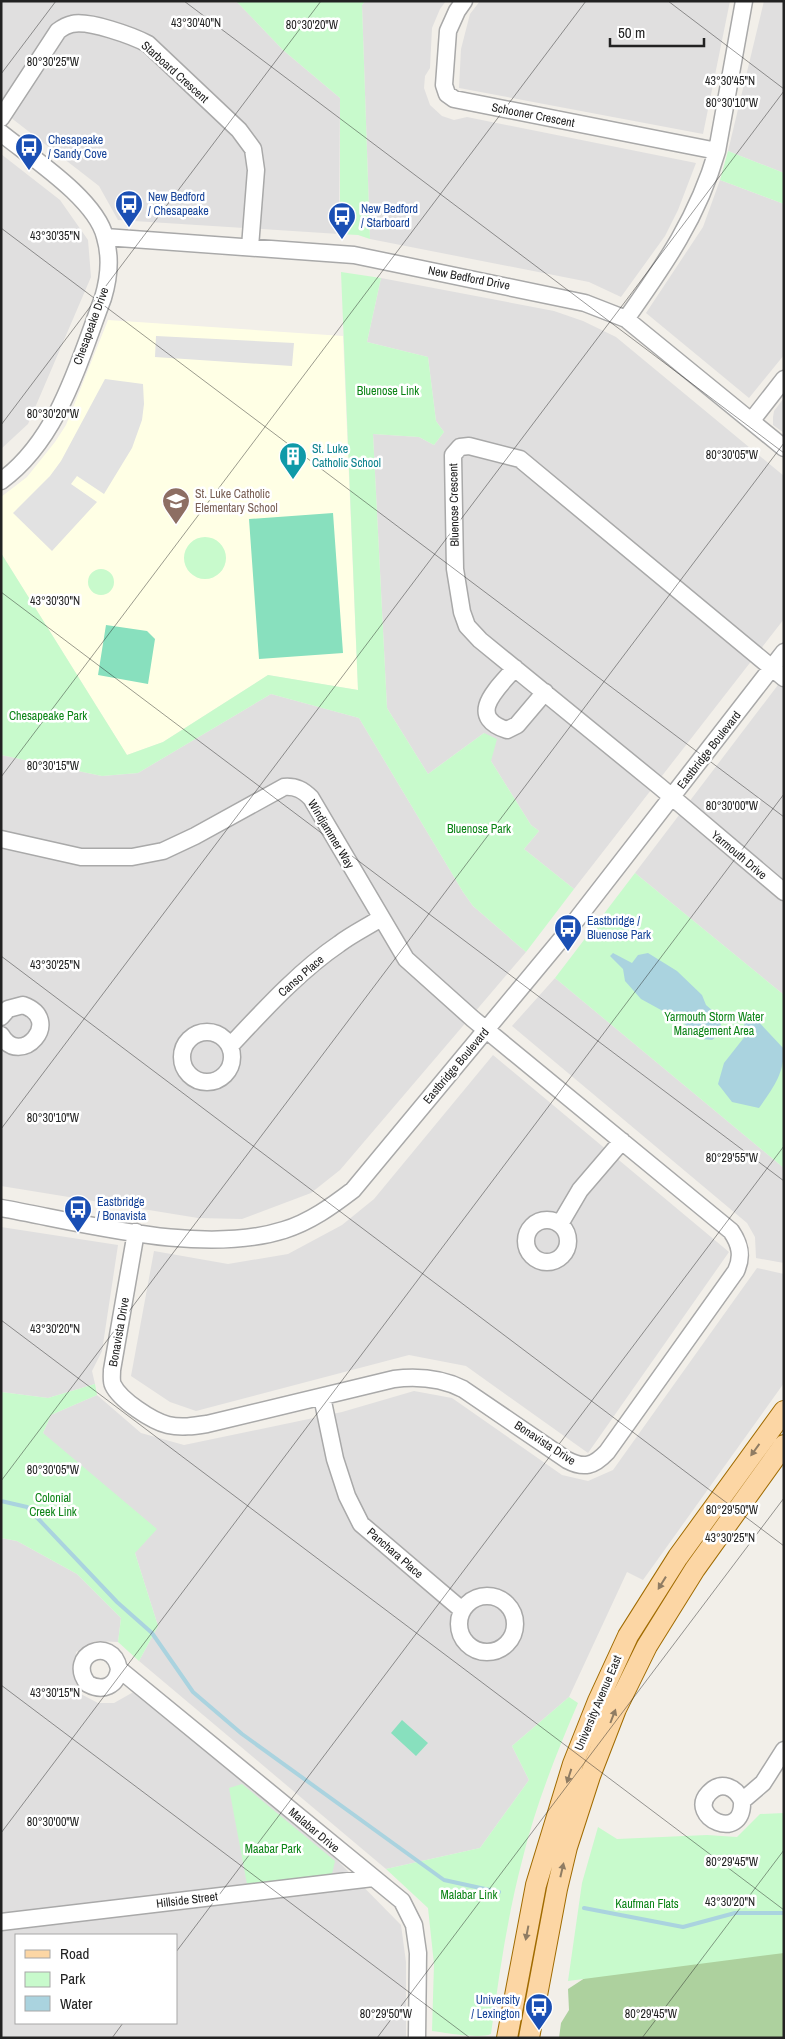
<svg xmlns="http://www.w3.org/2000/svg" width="785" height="2039" viewBox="0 0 785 2039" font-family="'Archivo Narrow',sans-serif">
  <rect width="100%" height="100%" fill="#f2efe9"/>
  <path fill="#e0dfdf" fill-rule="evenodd" d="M1 1 238 3 283 50 340 98 339 234 118 220 99 186 1 110Z
    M365 1H446L440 9 432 28 430 68 425 76 424 88 430 105 442 116 454 120 467 117 696 163 678 210 665 236 621 297 589 282 370 239 362 5Z
    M480 1H730L703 134 459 88 461 49 470 14Z
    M764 1H784V173L728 151Z
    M1 154 60 200 88 240 91 277 28 424 1 449Z
    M720 180 784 204V355L749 398 646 313 703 227Z
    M381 278 554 311 583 321 616 337 784 476V619L574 889 524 849 539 831 531 825 491 761 484 733 428 774 387 708 373 434 419 437 434 445 444 432 436 421 428 357 367 342Z
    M784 398V433L773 425V417L774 411Z
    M784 677V995L635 873Z
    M271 694 359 718 463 892 473 906 526 952 340 1170 311 1193 242 1219 198 1218 1 1186V755L102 776 138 773Z
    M555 978 784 1168V1263L756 1258 755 1237 747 1223 512 1026Z
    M493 1055 729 1252 588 1453 466 1366 409 1355 196 1411 170 1402 131 1376 154 1251 228 1264 288 1254 342 1225 374 1199Z
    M1 1227 118 1245 102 1351 92 1371 95 1384 48 1398 1 1392Z
    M757 1268 784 1274V1383L643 1580 627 1572 569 1697 512 1746 529 1780 480 1848 386 1869 139 1661 158 1626 135 1553 43 1433 51 1415 97 1395 141 1433 184 1445 342 1412 414 1391 452 1398 562 1475 588 1481 613 1470Z
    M1 1538 17 1541 77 1574 121 1618 118 1642 95 1641 76 1652 74 1677 79 1693 98 1703H114L137 1690 337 1860 401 1925 406 1962V2038H1ZM16 1935H176V2023H16Z"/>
  <path fill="#ffffe5" d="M108 320 343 336 358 690 268 675 163 742 127 755 1 553V497L27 477 55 442 66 425Z"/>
  <path fill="#add19e" d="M784 1874V2038H559L561 2023 569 2010 568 1989 591 1974Z"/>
  <path fill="#c8facc" d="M236 1H365L362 5 370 239 358 235 340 234V98L283 50Z
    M728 151 784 173V204L720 180Z
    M341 272 381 278 367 342 428 357 436 421 444 432 434 445 419 437 373 434 387 708 428 774 484 733 497 739 491 761 531 825 539 831 524 849 574 889 526 952 473 906 463 892 359 718 271 694 138 773 102 776 1 755V553L127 755 163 742 268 675 358 690Z
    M184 558a21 21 0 1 1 42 0a21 21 0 1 1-42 0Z
    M88 582a13 13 0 1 1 26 0a13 13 0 1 1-26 0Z
    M635 873 784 995V1168L555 978Z
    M95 1384 97 1395 51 1415 43 1433 157 1529 135 1553 158 1626 139 1661 118 1642 121 1618 77 1574 17 1541 1 1538V1392L48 1398Z
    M569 1697 578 1703C556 1754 535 1807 522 1861 507 1918 499 1976 491 2034 480 2039 446 2033 432 2031L434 1964 428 1908 386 1869 480 1848 529 1780 512 1746Z
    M242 1784 335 1861 332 1874 247 1884 229 1788Z
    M784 1813V1953L568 1981 582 1883 598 1827 617 1839 707 1835 737 1837 760 1814Z"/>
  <path fill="#88e0be" d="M333 513 343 653 259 659 249 519Z
    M106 625 147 631 155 639 148 684 98 675Z
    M402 1720 428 1743 416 1756 391 1733Z"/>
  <path fill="#e2e2e2" d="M156 336 294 343 292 366 155 357Z
    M105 379 143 384 144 404 142 420 132 448 104 494 77 476 71 484 97 502 52 551 13 513 50 476 61 461Z"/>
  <path fill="#aad3df" d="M613 953 632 963 638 955 648 953 677 971 702 995 706 1005 720 1017 722 1032 712 1040 702 1039 681 1021 641 999 625 981 623 969 610 956Z
    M743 1016 756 1019 784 1049C784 1074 773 1088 759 1108L732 1102 718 1084 724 1063 746 1035Z"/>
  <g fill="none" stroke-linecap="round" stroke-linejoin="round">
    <path stroke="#aad3df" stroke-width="4" d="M1 1501 27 1507 117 1602 152 1633 193 1692 242 1734 444 1880 499 1892
      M584 1908 683 1927 735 1913H784"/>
    <g stroke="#a9a9a9" stroke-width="19">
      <path id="minor" d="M464 1 457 11 448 31 444 85 447 94 454 99 717 151
        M1 118 58 31C62 28 67 25 72 24 89 20 133 36 148 44L239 130 253 149 256 170 250 247
        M1 133C32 158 96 199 105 237 111 257 109 278 103 298 79 361 59 439 1 481
        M105 237 354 255 585 303 626 319 784 448
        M626 319C665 264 698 217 717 151L744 1
        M752 420 784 379
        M515 668C498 688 465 716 507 730L517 725 545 692
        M784 678 520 459 469 446 460 447 453 455 455 569 462 612 467 626 480 640 659 786 784 892
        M1 839 81 857H132L163 851 195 836 284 787C296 786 303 790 311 798L406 959 473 1019 731 1231C740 1244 743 1256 736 1271L607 1452C594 1466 584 1469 567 1460L463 1389C441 1378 419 1376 394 1379L207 1424C194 1426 181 1428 168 1425 152 1421 120 1400 113 1385 111 1381 112 1375 112 1370L136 1232
        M1 1017 8 1009 23 1005C65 1020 20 1069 1 1035
        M182 1057a25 25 0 1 1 50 0a25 25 0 1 1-50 0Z
        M230 1046C263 1011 299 971 339 944 352 934 367 927 381 918
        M1 1208C85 1223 202 1256 284 1230 310 1222 332 1206 353 1190L563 937 784 652
        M526 1241a21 21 0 1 1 42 0a21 21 0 1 1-42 0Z
        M560 1224 580 1190 622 1141
        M322 1397 335 1459 347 1496 361 1524 462 1610
        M459 1624a28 28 0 1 1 56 0a28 28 0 1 1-56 0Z
        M119 1669C117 1686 103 1692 88 1684 65 1655 112 1634 119 1669L402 1901 414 1925 418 1953 417 2038
        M742 1801C736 1787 721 1780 709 1793 686 1817 744 1844 742 1801L763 1783 784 1750
        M1 1922 373 1878"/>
    </g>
    <g stroke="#a06b00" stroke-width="22">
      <path id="major" d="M507 2038 536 1885 573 1764 598 1701 628 1636 678 1557 784 1411
        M529 2038 557 1889 567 1847 590 1776 616 1709 647 1646 695 1569 784 1445"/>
    </g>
    <use href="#minor" stroke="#fff" stroke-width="16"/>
    <use href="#major" stroke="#fcd6a4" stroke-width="20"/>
  </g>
  <defs><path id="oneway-solid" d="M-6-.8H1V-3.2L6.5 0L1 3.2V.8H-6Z" transform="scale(1.25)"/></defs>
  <g fill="#8f7c63">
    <use href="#oneway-solid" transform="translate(755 1450) rotate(126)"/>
    <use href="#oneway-solid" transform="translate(662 1583) rotate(122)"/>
    <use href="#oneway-solid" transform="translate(613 1716) rotate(-69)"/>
    <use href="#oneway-solid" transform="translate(569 1776) rotate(108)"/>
    <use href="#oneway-solid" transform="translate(562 1870) rotate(-77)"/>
    <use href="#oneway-solid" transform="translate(527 1933) rotate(101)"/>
  </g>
  <path fill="none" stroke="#222" stroke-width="1" stroke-opacity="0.45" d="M184 1 784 453M668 1 784 89M1 74 56 1M1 228 784 817M1 425 321 1M1 592 784 1181M1 777 586 1M1 956 784 1546M1 1129 784 91M1 1320 784 1910M1 1481 784 443M1 1685 470 2038M1 1833 784 794M176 1952 784 1146M112 2038 123 2023M377 2038 784 1498M642 2038 784 1850"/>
  <defs>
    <g id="bus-pin" transform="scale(1.4375)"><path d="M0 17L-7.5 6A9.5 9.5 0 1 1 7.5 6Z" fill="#1a4fb4" stroke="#fff"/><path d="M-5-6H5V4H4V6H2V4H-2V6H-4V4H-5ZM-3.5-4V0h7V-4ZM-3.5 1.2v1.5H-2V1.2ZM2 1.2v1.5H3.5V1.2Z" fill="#fff"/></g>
    <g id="building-pin" transform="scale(1.4375)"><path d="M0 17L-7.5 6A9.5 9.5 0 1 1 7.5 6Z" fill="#0f9aa8" stroke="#fff"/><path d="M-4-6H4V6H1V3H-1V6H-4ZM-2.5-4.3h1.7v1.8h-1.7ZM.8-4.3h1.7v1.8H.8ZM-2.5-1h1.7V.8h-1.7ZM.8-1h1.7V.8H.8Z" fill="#fff"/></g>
    <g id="school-pin" transform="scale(1.4375)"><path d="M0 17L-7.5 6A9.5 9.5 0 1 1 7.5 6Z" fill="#8d6e63" stroke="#fff"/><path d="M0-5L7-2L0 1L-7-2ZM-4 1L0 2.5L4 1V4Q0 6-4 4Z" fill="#fff"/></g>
  </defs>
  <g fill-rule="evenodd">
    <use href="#bus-pin" x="29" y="147"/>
    <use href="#bus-pin" x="129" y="204"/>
    <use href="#bus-pin" x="342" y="216"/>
    <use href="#building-pin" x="293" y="456"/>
    <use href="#school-pin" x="176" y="501"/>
    <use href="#bus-pin" x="568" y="928"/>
    <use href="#bus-pin" x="78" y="1209"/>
    <use href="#bus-pin" x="539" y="2007"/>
  </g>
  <g text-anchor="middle" stroke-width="5" stroke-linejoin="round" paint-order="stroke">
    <g font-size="12" fill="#222" stroke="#fff">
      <text transform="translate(175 72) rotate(42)" y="4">Starboard Crescent</text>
      <text transform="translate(533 115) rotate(11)" y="4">Schooner Crescent</text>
      <text transform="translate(469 278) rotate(11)" y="4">New Bedford Drive</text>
      <text transform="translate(91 326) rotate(-70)" y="4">Chesapeake Drive</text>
      <text transform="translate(454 505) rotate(-91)" y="4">Bluenose Crescent</text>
      <text transform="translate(709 750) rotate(-52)" y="4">Eastbridge Boulevard</text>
      <text transform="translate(331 834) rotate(59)" y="4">Windjammer Way</text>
      <text transform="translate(739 855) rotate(40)" y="4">Yarmouth Drive</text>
      <text transform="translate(301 976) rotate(-41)" y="4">Canso Place</text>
      <text transform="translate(456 1066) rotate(-50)" y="4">Eastbridge Boulevard</text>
      <text transform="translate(119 1332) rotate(-80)" y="4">Bonavista Drive</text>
      <text transform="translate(545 1443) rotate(33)" y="4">Bonavista Drive</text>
      <text transform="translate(395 1553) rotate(41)" y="4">Panchara Place</text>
      <text transform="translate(598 1703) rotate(-67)" y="4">University Avenue East</text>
      <text transform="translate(314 1830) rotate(40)" y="4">Malabar Drive</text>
      <text transform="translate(187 1900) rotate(-7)" y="4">Hillside Street</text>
    </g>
    <g font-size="12" fill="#164399" stroke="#fff" text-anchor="start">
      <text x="48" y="144">Chesapeake<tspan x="48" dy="14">/ Sandy Cove</tspan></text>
      <text x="148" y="201">New Bedford<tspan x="148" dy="14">/ Chesapeake</tspan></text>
      <text x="361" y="213">New Bedford<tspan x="361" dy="14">/ Starboard</tspan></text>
      <text x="587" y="925">Eastbridge /<tspan x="587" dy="14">Bluenose Park</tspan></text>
      <text x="97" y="1206">Eastbridge<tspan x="97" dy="14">/ Bonavista</tspan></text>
      <text x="520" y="2004" text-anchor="end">University<tspan x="520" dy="14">/ Lexington</tspan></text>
    </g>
    <g font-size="12" fill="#0c8416" stroke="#fff">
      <text x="388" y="395">Bluenose Link</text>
      <text x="48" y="720">Chesapeake Park</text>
      <text x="479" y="833">Bluenose Park</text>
      <text x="714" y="1021">Yarmouth Storm Water<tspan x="714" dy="14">Management Area</tspan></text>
      <text x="53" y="1502">Colonial<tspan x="53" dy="14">Creek Link</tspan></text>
      <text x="273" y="1853">Maabar Park</text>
      <text x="469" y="1899">Malabar Link</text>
      <text x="647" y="1908">Kaufman Flats</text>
    </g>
    <g font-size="12" fill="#0d838f" stroke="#fff" text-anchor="start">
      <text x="312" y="453">St. Luke<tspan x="312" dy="14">Catholic School</tspan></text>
    </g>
    <g font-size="12" fill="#785e54" stroke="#fff" text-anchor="start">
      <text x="195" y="498">St. Luke Catholic<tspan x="195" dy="14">Elementary School</tspan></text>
    </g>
  </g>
  <g font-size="12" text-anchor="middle" fill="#222" stroke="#fff" stroke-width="5" stroke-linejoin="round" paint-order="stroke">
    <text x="196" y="27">43°30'40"N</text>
    <text x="312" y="29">80°30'20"W</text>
    <text x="53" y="66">80°30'25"W</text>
    <text x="730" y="85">43°30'45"N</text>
    <text x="732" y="107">80°30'10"W</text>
    <text x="55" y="240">43°30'35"N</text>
    <text x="53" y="418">80°30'20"W</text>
    <text x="732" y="459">80°30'05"W</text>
    <text x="55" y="605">43°30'30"N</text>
    <text x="53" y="770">80°30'15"W</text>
    <text x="732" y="810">80°30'00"W</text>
    <text x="55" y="969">43°30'25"N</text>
    <text x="53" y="1122">80°30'10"W</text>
    <text x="732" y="1162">80°29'55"W</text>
    <text x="55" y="1333">43°30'20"N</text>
    <text x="53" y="1474">80°30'05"W</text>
    <text x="732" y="1514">80°29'50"W</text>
    <text x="730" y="1542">43°30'25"N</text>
    <text x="55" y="1697">43°30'15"N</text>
    <text x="53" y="1826">80°30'00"W</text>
    <text x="732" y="1866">80°29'45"W</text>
    <text x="730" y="1906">43°30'20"N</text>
    <text x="386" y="2018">80°29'50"W</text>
    <text x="651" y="2018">80°29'45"W</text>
  </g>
  <rect width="785" height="2039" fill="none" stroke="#222222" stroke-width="5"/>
  <rect x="15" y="1934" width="162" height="90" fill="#ffffff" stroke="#a7a7a7"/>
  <rect x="25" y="1950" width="25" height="8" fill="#fcd6a4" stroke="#a7a7a7"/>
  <text x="60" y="1959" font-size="15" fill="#222222">Road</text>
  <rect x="25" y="1972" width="25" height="15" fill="#c8facc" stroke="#a7a7a7"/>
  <text x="60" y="1984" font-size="15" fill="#222222">Park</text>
  <rect x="25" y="1996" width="25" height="15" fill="#aad3df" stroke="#a7a7a7"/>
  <text x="60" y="2009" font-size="15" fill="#222222">Water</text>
  <path d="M610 38v8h94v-8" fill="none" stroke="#222222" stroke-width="2.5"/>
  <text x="618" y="38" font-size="15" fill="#222222" stroke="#ffffff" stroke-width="4" paint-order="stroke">50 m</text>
</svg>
